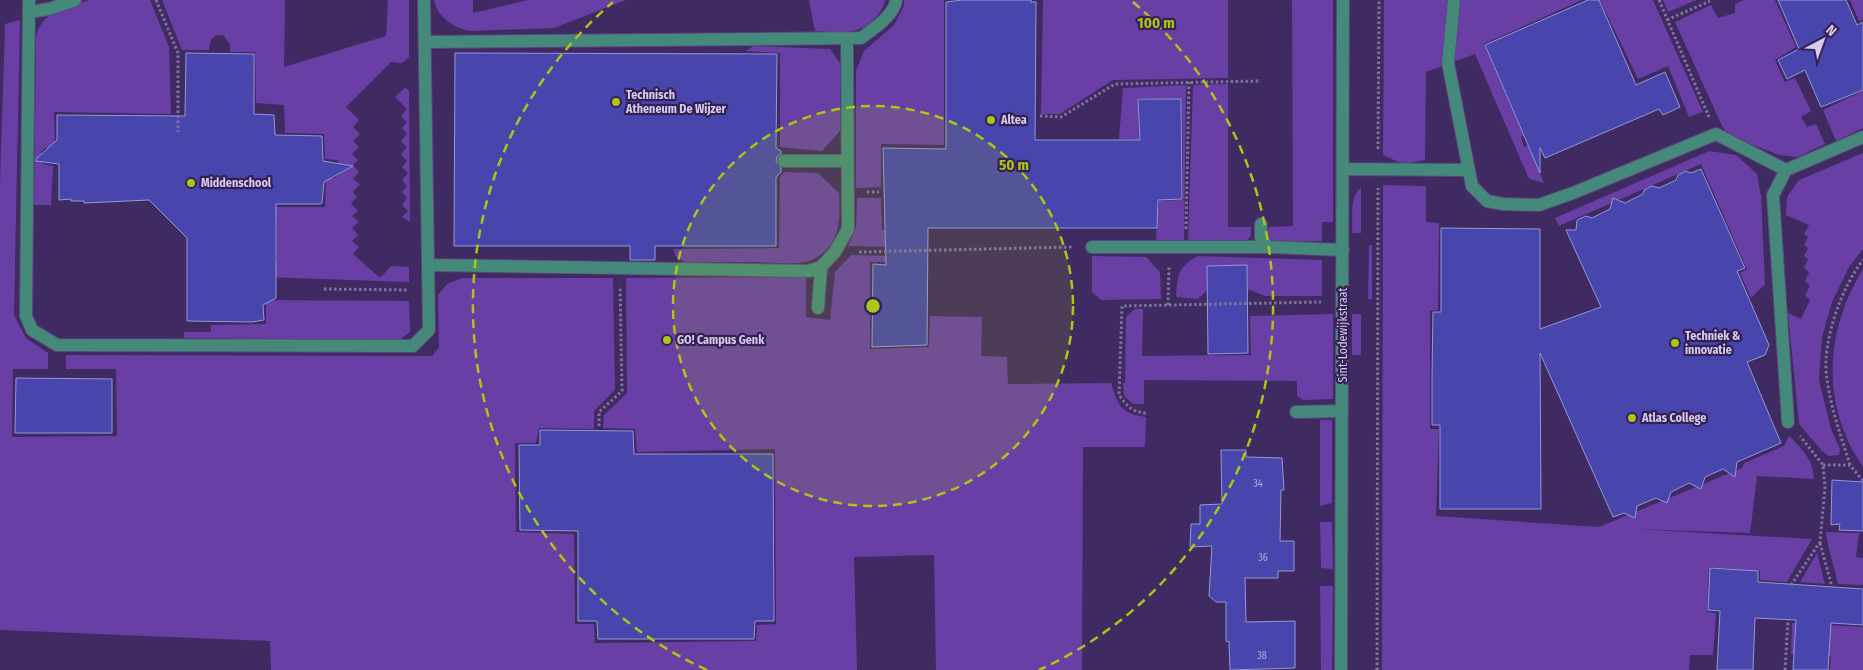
<svg xmlns="http://www.w3.org/2000/svg" width="1863" height="670" viewBox="0 0 1863 670" font-family="'Fira Sans Condensed',sans-serif">
  <rect width="100%" height="100%" fill="#3f2a61"/>
  <path fill="#693fa5" d="M89 0H150L169 47 171 114 54 112 55 148H45L41 152V160L43 164 53 166 51 205H34L36 36C43 10 66 8 89 0Z
    M162 0H285L284 67 386 36 388 0H409V57L402 63 391 62 346 107 359 120 353 127 360 134 353 141 359 147 352 154 358 160 353 165 359 172 353 179 360 184 353 192 357 197 351 203 358 211 352 216 359 222 352 228 358 235 352 241 359 247 353 254 380 278 391 266 409 267V282L265 277V261H277V222L242 219 241 207H325L326 179 335 178 340 174 341 167 337 160 325 159 324 134 285 133 284 105 256 103 255 52H230V44L223 35H216L211 40 209 50H182Z
    M434 0H473V13L528 0H626L554 28 471 31C455 29 437 17 434 0Z
    M809 0H885C884 8 878 15 873 20 854 37 838 32 815 31Z
    M904 0H944V145L881 144V187L856 188V71L864 51 894 25 904 6Z
    M1043 0H1228V78L1113 80 1060 114H1041Z
    M1292 0H1333V222H1322V241L1276 242 1267 237 1266 231 1270 227 1293 226Z
    M1384 0H1582L1484 44 1523 135 1521 137 1524 147 1528 145 1544 183 1529 179 1475 54 1426 72 1425 160 1403 164 1383 155Z
    M1600 0H1653L1703 112 1689 117 1668 66 1638 79Z
    M1663 0H1697L1668 12Z
    M1744 0H1775L1796 47 1775 60 1785 82 1795 78 1811 111 1801 117 1807 127 1816 124 1825 144 1798 157 1779 155 1729 136 1722 126 1675 22 1711 5 1718 18 1735 13V4Z
    M1850 0H1863V20L1859 21Z
    M20 20 14 315 26 338 48 353V369H13L12 437 117 436 116 369H66V355L432 356 439 347 438 295 447 284 462 278H613L615 390 594 411V429L539 428 536 443H515L516 532 574 534 575 624H594L595 643 756 641 757 625 776 624 775 449 637 452 635 429 603 428 604 415 627 393 626 278 806 277V317L830 320 835 272 851 255 893 256 892 262H870V349L929 347 930 316 982 317 981 356 1007 357 1008 384 1111 383C1118 405 1121 414 1146 417L1145 447H1083L1082 670H936L934 555 854 557 857 670H271L270 641 0 630V184L5 24Z
    M753 46 830 49 840 63V131L822 151 780 147V53L746 51Z
    M1228 84V227H1251V236L1245 242H1188L1193 85Z
    M1186 85 1184 240H1156L1159 201 1183 200 1182 99 1138 98 1139 140 1119 139 1123 88Z
    M405 88 409 90 410 222 402 217 408 211 402 205 407 198 402 192 407 186 402 180 408 173 402 167 407 161 401 154 407 147 401 141 407 134 402 128 407 122 401 116 407 109 395 97Z
    M1863 91V128L1836 141 1823 110Z
    M1709 151 1736 155 1757 174 1761 196 1765 284 1751 298 1740 273 1747 269 1701 164 1559 226 1555 218Z
    M1863 153V249L1849 267 1832 302 1822 337 1819 380 1831 429 1840 449 1839 455 1829 456 1822 451 1799 424 1788 313 1801 319 1810 300 1805 295 1810 286 1805 281 1809 272 1804 268 1808 259 1804 256 1808 248 1804 245 1808 237 1804 234 1809 225 1786 215 1787 197 1799 180Z
    M785 172 818 173 839 193C841 221 840 249 809 261 799 265 771 263 759 262 735 262 710 262 686 262L676 257 673 249 779 248 780 176Z
    M1383 185 1426 186V222L1439 223 1438 310 1430 311V429H1439L1436 516 1599 527 1742 468 1744 463 1784 446 1789 436C1803 450 1813 459 1814 479L1757 476 1750 533 1635 529 1812 539 1787 582 1760 580V571L1709 567 1707 612 1716 613 1713 655H1690L1689 670H1382Z
    M1361 188V233H1352C1353 219 1349 197 1361 188Z
    M857 198H881L882 230 895 231 893 247 848 246 856 228Z
    M1369 245H1372V299H1368Z
    M1092 256 1146 257 1160 272 1161 299 1101 300 1092 292Z
    M1198 256 1322 260V296H1265L1248 289 1247 265 1207 266V290L1198 299 1176 297C1178 275 1177 267 1198 256Z
    M1863 269V467C1857 457 1850 447 1846 436 1822 381 1832 319 1863 269Z
    M266 300 409 301 410 332 400 340 184 338V332H211V325L266 324Z
    M1135 309H1143L1142 356 1251 355 1250 316 1333 314V399L1303 400 1297 396V381L1144 380V404H1133L1124 396 1123 383H1125L1126 317Z
    M1352 314H1361V355H1352Z
    M1320 420H1332V503L1320 506Z
    M1320 522H1332L1333 569 1321 568Z
    M1826 532 1859 533 1856 557 1863 558V585L1838 584 1827 541Z
    M1817 553 1825 584 1800 582Z
    M1320 586H1333L1332 670H1321Z
    M1792 623 1863 627V670H1830L1831 656 1791 654Z"/>
  <path fill="#4845ac" stroke="#9399d9" d="M962 0H1031V2H1036L1035 140H1140L1138 99H1181L1182 199 1158 200 1157 228H928L927 345 872 347 873 264 886 265 883 148 946 149V2Z
    M1588 0H1599L1636 85 1665 72 1680 107 1663 115 1659 109 1545 158 1540 148V173L1485 45Z
    M1778 0H1846L1857 25 1863 22V90L1821 107 1805 70 1787 79 1778 60 1799 49Z
    M186 53 254 54V114L274 115 275 135 322 136 323 161 353 166 324 182 322 203 320 204H276V298L263 305 264 320 252 322 187 321V238L149 200 84 203V201H71V199L59 200V164L36 161V159L57 140V115L185 116Z
    M455 53 777 54 776 148 781 151V154L777 157 776 161 781 168V172L776 177V246H655V260H630V246H454Z
    M1701 169 1745 268 1737 271 1769 345 1765 355 1747 362 1781 443 1737 462 1735 477 1723 469 1705 477 1701 489 1689 483 1671 492 1667 503 1656 498 1637 506 1635 518 1624 513 1613 517 1540 353 1541 509H1440V425H1432V377L1433 312H1441V228L1540 229V329L1601 307 1566 230H1576L1577 220 1586 216 1592 218 1610 209 1613 198 1625 203 1643 194 1644 190 1652 186 1659 188 1676 180 1678 175 1686 171 1691 173Z
    M1247 265 1248 353 1208 354 1207 266Z
    M16 378 112 379V433H15Z
    M540 430 633 431 634 454H773L774 621H755L754 639H598L597 621H578V531L520 530 519 445H540Z
    M1221 450H1246V457L1282 458 1284 490H1281L1280 541H1294V571H1278V578H1245L1246 622 1295 621V668L1230 670 1229 642 1226 641V602H1216L1209 596 1212 546 1190 547 1191 524H1200V505L1222 504Z
    M1832 480 1863 482V531L1839 530 1840 524 1831 525Z
    M1710 568 1758 571V582L1863 589V625L1831 623 1828 670H1793L1796 620 1755 618 1753 670H1717L1720 611 1708 610Z"/>
  <g fill="none" stroke-linecap="round" stroke-linejoin="round">
    <g stroke="#5a477a" stroke-width="14">
      <path id="minor" d="M29 0 26 316 32 330 57 345 413 346 429 330 424 0
        M1454 0 1448 63 1472 186 1487 201 1503 204 1539 205 1573 193 1716 134 1786 170 1863 137
        M29 12 49 9 75 0
        M425 42 861 38C872 30 895 15 896 0
        M784 161H848
        M1343 169 1468 170
        M1786 170 1773 195 1788 422
        M1261 224V239L1269 247 1343 250
        M1092 247H1269
        M429 265 809 271 821 267 835 252 848 229 847 38
        M818 308 821 267
        M1296 412 1342 411
        M1341 670 1343 0"/>
    </g>
    <path stroke="#82729f" stroke-width="3" stroke-dasharray="2.5 2.5" stroke-linecap="butt" d="M156 0 178 53V132
      M1659 0 1709 117
      M1667 20 1710 1
      M1040 116 1061 117 1115 84 1261 81
      M1378 149 1379 0
      M867 192H879
      M1186 229 1189 82
      M859 252 1072 247
      M324 289 409 290
      M1168 305 1169 266
      M1146 413C1132 412 1127 406 1119 395L1122 306 1321 302
      M599 426V412L622 391 620 286
      M1823 465H1850L1863 481
      M1850 465C1841 436 1831 409 1827 379 1821 344 1841 288 1863 260
      M1820 543 1832 587
      M1791 585 1820 542 1825 487 1823 465 1800 436
      M1377 670 1378 188
      M1785 670 1788 620"/>
    <use href="#minor" stroke="#45897b" stroke-width="12"/>
  </g>
  <circle cx="873" cy="306" r="200" fill="#abc614" fill-opacity=".12"/>
  <g fill="none" stroke="#abc614" stroke-width="2.5" stroke-dasharray="9 6">
    <circle cx="873" cy="306" r="200"/>
    <path d="M707 670A400 400 0 0 1 613 2M1133 2A400 400 0 0 1 1039 670"/>
  </g>
  <g fill="#abc614" stroke="#352055" stroke-width="2">
    <circle cx="616" cy="102" r="5"/>
    <circle cx="991" cy="120" r="5"/>
    <circle cx="191" cy="183" r="5"/>
    <circle cx="667" cy="340" r="5"/>
    <circle cx="1675" cy="343" r="5"/>
    <circle cx="1632" cy="418" r="5"/>
  </g>
  <g text-anchor="middle" stroke-width="4.5" stroke-linejoin="round" paint-order="stroke">
    <g font-size="10" fill="#b2aadc">
      <text x="1258" y="487">34</text>
      <text x="1263" y="561">36</text>
      <text x="1262" y="659">38</text>
    </g>
    <g font-size="12" font-weight="bold" fill="#d5cbec" stroke="#352055" text-anchor="start">
      <text x="626" y="99">Technisch<tspan x="626" dy="14">Atheneum De Wijzer</tspan></text>
      <text x="1001" y="124">Altea</text>
      <text x="201" y="187">Middenschool</text>
      <text x="1685" y="340">Techniek &amp;<tspan x="1685" dy="14">innovatie</tspan></text>
      <text x="677" y="344">GO! Campus Genk</text>
      <text x="1642" y="422">Atlas College</text>
    </g>
    <g font-size="12" fill="#d5cbec" stroke="#352055">
      <text transform="translate(1343 335) rotate(-90)" y="4">Sint-Lodewijkstraat</text>
    </g>
  </g>
  <circle cx="873" cy="306" r="8" fill="#abc614" stroke="#352055" stroke-width="2.5"/>
  <g font-size="15" text-anchor="middle" font-weight="bold" fill="#abc614" stroke="#352055" stroke-width="4.5" stroke-linejoin="round" paint-order="stroke">
    <text x="1156" y="28">100 m</text>
    <text x="1014" y="170">50 m</text>
  </g>
  <g transform="translate(1823 40) rotate(41)" stroke="#352055" stroke-width="4" paint-order="stroke">
  <path d="M0-4L9 19L0 12L-9 19Z" fill="#d5cbec"/>
  <text y="-8" font-size="14" font-weight="bold" text-anchor="middle" fill="#d5cbec">N</text>
  </g>
</svg>
